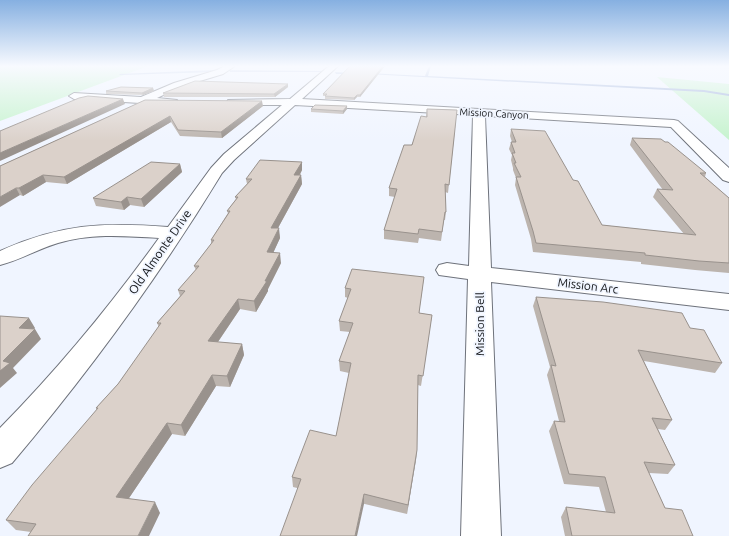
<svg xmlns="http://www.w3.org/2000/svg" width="729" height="536" viewBox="0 0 729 536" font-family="Ubuntu,sans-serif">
  <rect width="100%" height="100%" fill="#f0f5ff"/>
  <path fill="#c5f3cd" d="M0 66H148L0 121Z
    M657 77 729 84V140Z"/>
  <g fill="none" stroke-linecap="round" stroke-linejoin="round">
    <path fill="#93a9d6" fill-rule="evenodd" d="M429 66H431L428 76 704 90 729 94V96L704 92 367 74 368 73 425 76Z
      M214 70 215 72 120 75 119 74Z
      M229 70 321 71 322 72H230Z
      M335 72 352 73 353 74H336Z"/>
    <g stroke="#6e727b" stroke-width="2">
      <path id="street" d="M225 66H235L223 74 180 87 157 98 177 100 178 102 177 104 173 105 74 99 69 96 74 93 141 97 174 83 217 70Z
        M329 66H338L302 99 674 120 678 121 729 168V182L723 180 671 127 485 116 491 268 729 294V310L491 282 501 536H461L468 279 439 275 436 270 439 265 447 263 469 266 473 115 295 105 234 160 222 173C160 275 89 372 12 463L0 468V428C58 369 111 305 159 238 126 236 91 233 58 243 38 249 20 260 0 265V251C60 224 103 222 168 227L211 168 224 154 282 105H232L228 104 227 102 228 100 290 99Z"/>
    </g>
    <use href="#street" fill="#fff" fill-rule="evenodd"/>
  </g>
  <path fill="#bcb4ae" d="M350 66H385L360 97H357L354 100 325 99V96H323V94Z
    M288 87 275 97H164L163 93Z
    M153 88 154 91 143 95 106 94V91Z
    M145 100 263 106 222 138 180 136 171 122 67 184 46 182 23 196 20 195 0 166Z
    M311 109H347L343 114 311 112Z
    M427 109 457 110 448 193 445 192 446 212 445 220H444L441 241 419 238 418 243 384 239V230L395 197 389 196V188L426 117Z
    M511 129 573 180 602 225 684 234 653 197 657 189 663 190 630 145 632 138 706 173 705 177 729 198V273L695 270 641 264V262L533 252 531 239 515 185 516 178 513 170V168L511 160 512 155 509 149 511 142H512L510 136Z
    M302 162V170L300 175H301L302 184 278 228 280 238 273 253 281 263 268 289V291L256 312 240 309 218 342 242 344 244 355 230 387 216 386 185 436 172 434 129 498 160 513 31 532 16 530 6 520 97 410 96 408 118 384 159 327 157 323 180 296 178 290 196 270 194 266 211 244V240L228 213 227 211 236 199 235 197 247 184 246 179Z
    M180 164 182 172 144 207 130 205 124 210 96 206 93 198Z
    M424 277 419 313 432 315 421 386 418 385 417 450 407 514 293 487 292 477 336 436 349 373 340 371 339 361 350 332 340 331 339 321 348 298 345 297V288Z
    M536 297 690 328 722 363 715 373 644 361 672 420 665 430 658 429 675 465 668 474 649 473 665 508 693 536H565L561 517 566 507 606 512 599 487 564 484 549 431 554 421H559L547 375 550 367 533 306Z"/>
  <path fill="#99928d" d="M383 66H385L360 97V95Z
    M288 84V87L275 97 274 94Z
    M153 88 154 91 143 95 142 93Z
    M357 95V97L354 100V98Z
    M123 99 125 104 0 161V153Z
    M262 101 263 106 222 138 221 132Z
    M347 106V109L343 114V111Z
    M170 116 171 122 67 184 64 177Z
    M302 162V170L295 183 294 175Z
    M180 164 182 172 144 207 141 199Z
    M43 175 46 182 23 196 19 188Z
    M301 175 302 184 273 237 271 228Z
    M16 188 20 195 0 207V197Z
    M127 197 130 205 124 210 121 202Z
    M279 228 280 238 269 262 267 252Z
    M280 253 281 263 268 289V291L256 312 254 301Z
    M238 299 240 309 211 352 208 341Z
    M29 318 35 328 25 337 19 328Z
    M35 329 41 339 13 368 17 373 0 388V371L3 361Z
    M242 344 244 355 230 387 227 376Z
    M212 375 216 386 185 436 181 425Z
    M167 423 172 434 123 507 116 497Z
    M417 450 416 460 407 514 408 505Z
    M364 494V504L357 536H355Z
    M155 502 160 513 149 536H138Z"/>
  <path fill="#dbd1ca" stroke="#99928d" d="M350 66H383L360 95H357L354 98 325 96 327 94H323Z
    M195 81 288 84 274 94 163 93Z
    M121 87 153 88 142 93 106 91Z
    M88 96 123 99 0 153V131L79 98Z
    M145 100 262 101 221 132 178 130 170 116 64 177 43 175 19 188H16L0 197V166Z
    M315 105 347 106 343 111 311 109Z
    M427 109 457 110 449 185 445 184 446 212H445L442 232 419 229 418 234 384 230 397 189 389 188 404 145H412L421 116 427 117Z
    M511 129 545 131 573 180 578 181 602 225 696 235 657 189 673 190 632 138 661 139 665 142H668L706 173H700L729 198V263L699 261 645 255V253L536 243 533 231 516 177H521L514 163H516L512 153H515L511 142H516Z
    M260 160 302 162 294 175H301L271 228H279L267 252 280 253 265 281H267L254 301 238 299 208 341 242 344 227 376 212 375 181 425 167 423 116 497 155 502 138 536H28L36 524 6 520 32 485 98 408H96L118 384 161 323H157L185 291 178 290 199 266H194L214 240H211L230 211H227L238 197H235L252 179H246Z
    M151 162 180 164 141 199 127 197 121 202 93 198Z
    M352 269 424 277 419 313 432 315 423 376 418 375 417 450 408 505 364 494 355 536H356H280L301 479 292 477 310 430 336 436 351 363 339 361 353 323 339 321 351 289 345 288Z
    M536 297 603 302 682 313 690 328 704 330 722 363 638 350 672 420 652 418 675 465 644 462 665 508 682 510 693 536H572L566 507 615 513 605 477 569 474 554 421 565 422 551 365 556 366Z
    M0 316 29 318 19 328 35 329 3 361 10 363 0 371Z"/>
  <linearGradient id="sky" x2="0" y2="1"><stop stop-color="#86b0e1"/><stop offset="0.47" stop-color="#f8faff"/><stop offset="1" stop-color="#f8faff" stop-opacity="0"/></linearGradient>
  <rect width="729" height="141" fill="url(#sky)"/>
  <g text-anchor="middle" stroke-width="3.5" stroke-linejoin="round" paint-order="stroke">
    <g font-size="10" fill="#15171a" stroke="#f0f5ff">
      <text transform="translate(494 113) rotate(3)" y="4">Mission Canyon</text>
    </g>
    <g font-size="12" fill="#15171a" stroke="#f0f5ff">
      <text transform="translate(160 252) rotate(-55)" y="4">Old Almonte Drive</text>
      <text transform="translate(588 286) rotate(7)" y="4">Mission Arc</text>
      <text transform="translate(480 324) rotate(-90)" y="4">Mission Bell</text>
    </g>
  </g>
</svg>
